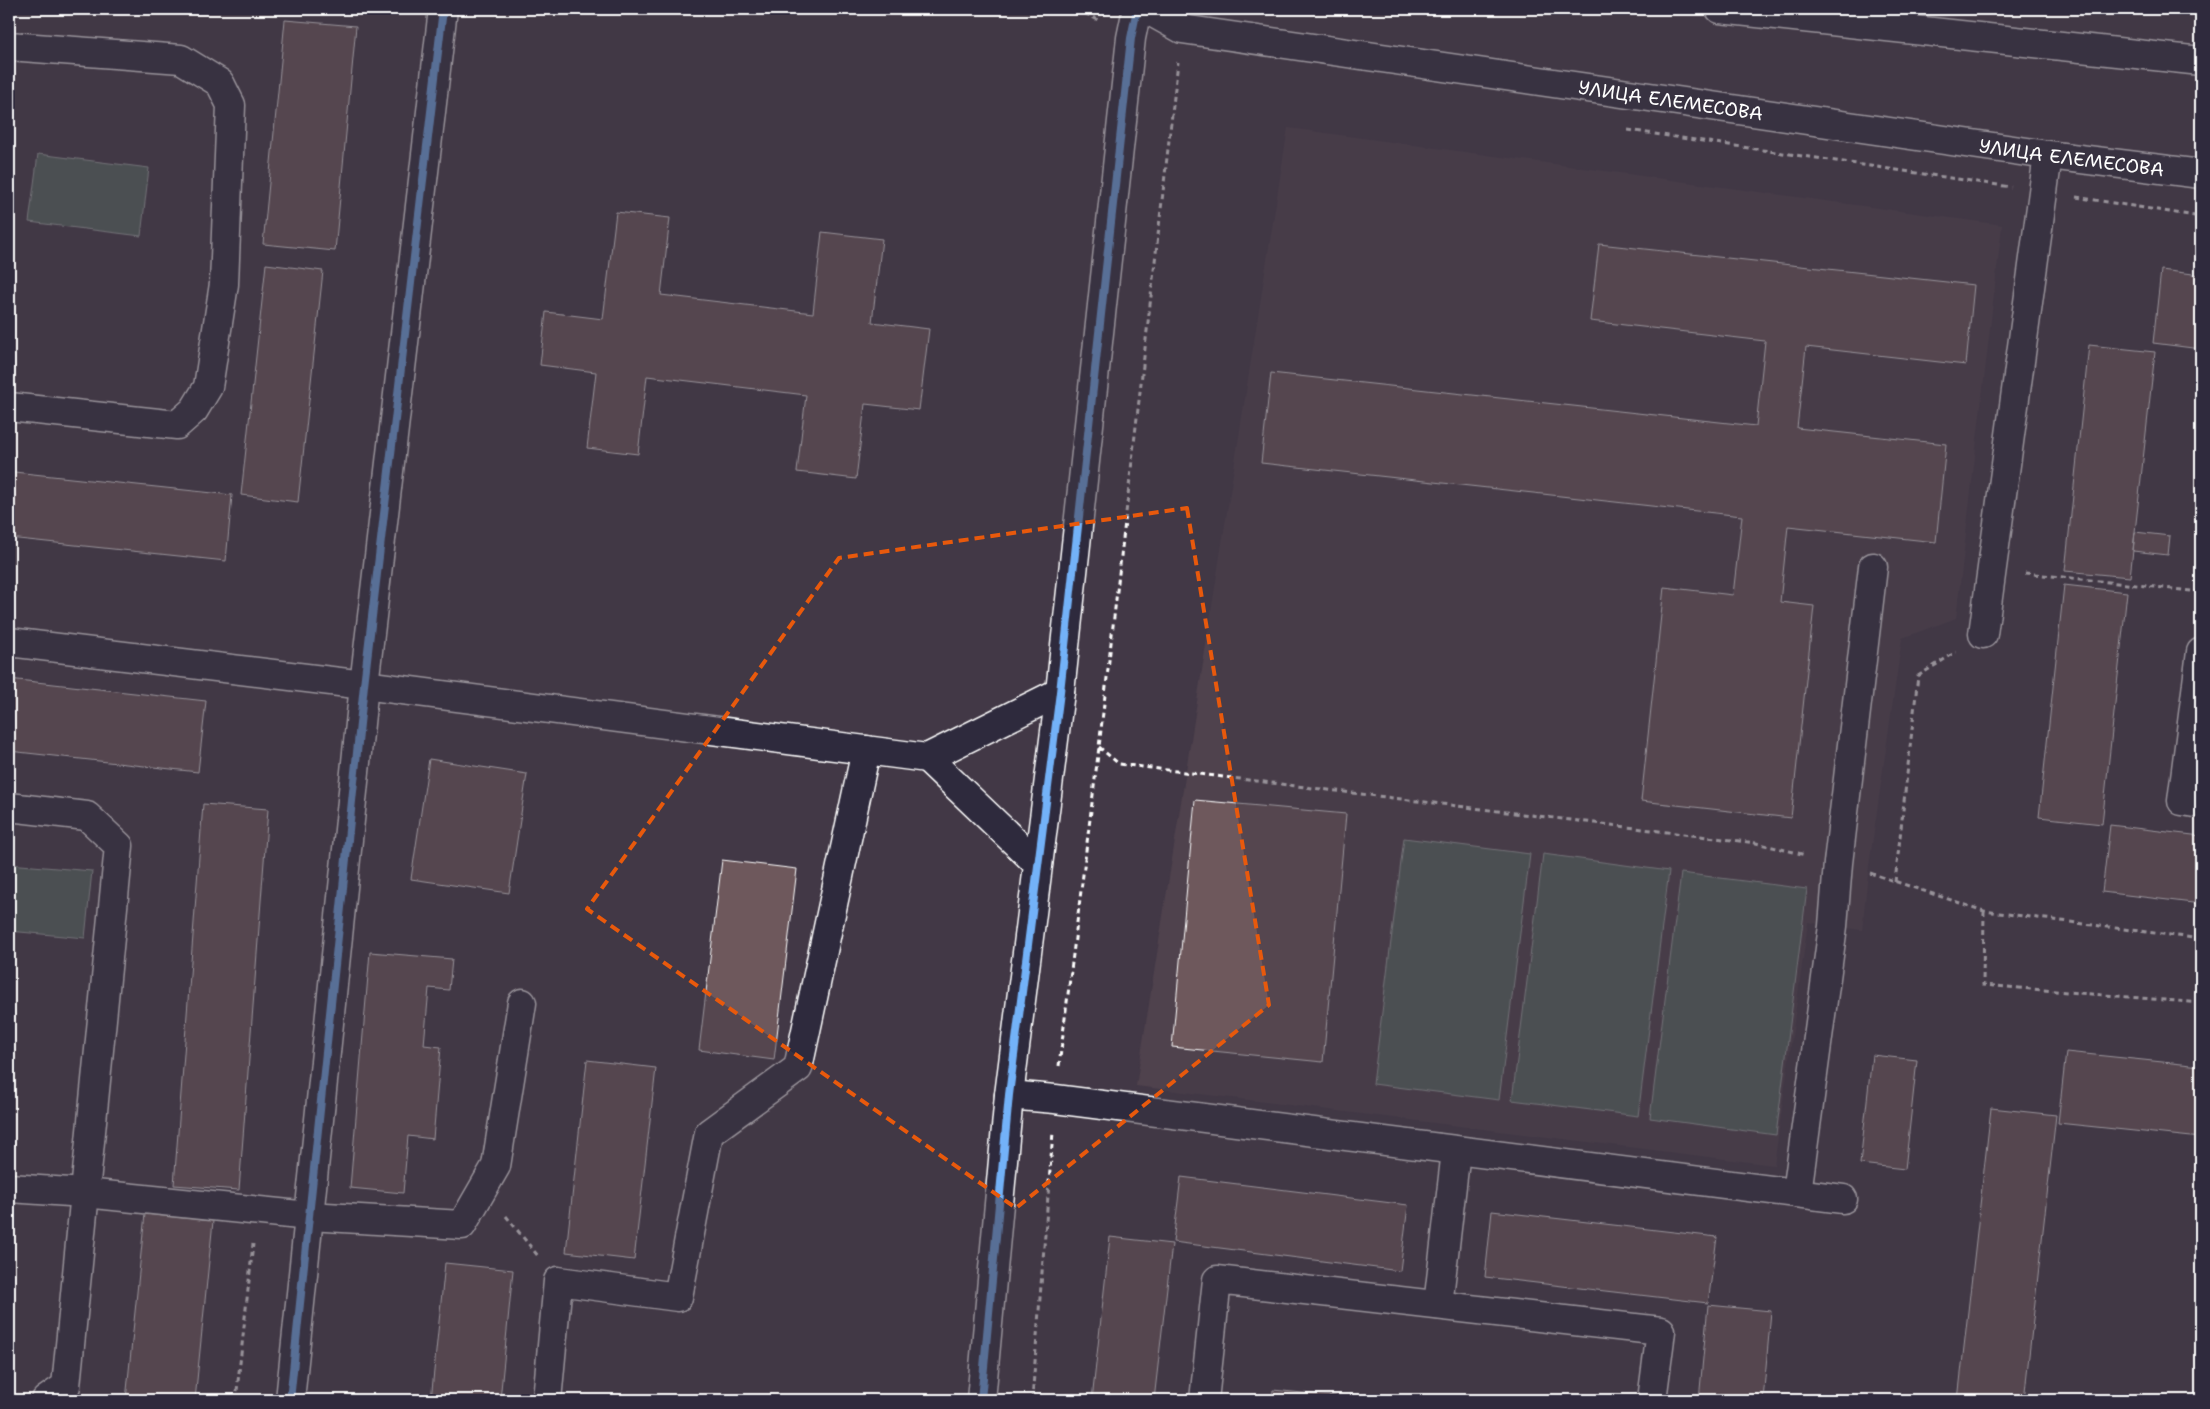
<svg xmlns="http://www.w3.org/2000/svg" width="2210" height="1409" viewBox="0 0 2210 1409" font-family="'Shantell Sans',sans-serif">
  <rect width="100%" height="100%" fill="#423846"/>
  <filter id="ink" filterUnits="userSpaceOnUse"><feTurbulence type="fractalNoise" baseFrequency=".02" numOctaves="2"/><feDisplacementMap in="SourceGraphic" scale="10" xChannelSelector="R" yChannelSelector="G"/><feConvolveMatrix kernelMatrix="1 2 1 2 8 2 1 2 1" color-interpolation-filters="sRGB"/></filter>
  <g filter="url(#ink)">
    <path fill="#4f424d" d="M1288 128 2002 225 1956 618 1902 638 1868 872 1862 930 1808 922 1774 1165 1136 1086Z"/>
    <path fill="#596c64" stroke="#acb6b2" d="M38 154 149 168 141 236 29 222Z
      M1404 838 1530 854 1499 1100 1373 1084Z
      M1543 854 1669 871 1638 1116 1512 1100Z
      M9 864 92 871 85 938 9 931Z
      M1681 873 1807 889 1776 1135 1650 1118Z"/>
    <path fill="#6e595c" stroke="#fff" d="M248 9H295V13Z
      M285 20 356 26 335 251 263 244Z
      M616 212 670 218 661 295 813 313 822 232 882 239 872 322 929 329 919 410 865 404 856 479 797 472 806 395 647 376 638 454 587 448 596 372 540 365 546 312 603 319Z
      M1599 244 1974 285 1966 365 1806 347 1797 428 1946 444 1936 542 1788 526 1780 602 1814 606 1791 818 1641 801 1664 587 1733 595 1742 516 1261 463 1271 373 1756 426 1765 341 1590 321Z
      M266 264 323 271 298 502 241 495Z
      M2161 270 2201 275V349L2153 343Z
      M2089 345 2155 352 2130 577 2065 571Z
      M14 472 232 495 226 561 9 538Z
      M2135 532 2170 536 2168 555 2133 551Z
      M2064 585 2127 592 2102 824 2039 817Z
      M9 679 206 701 198 772 9 751Z
      M429 759 527 774 509 893 411 879Z
      M1195 800 1346 814 1323 1062 1172 1047Z
      M203 804 268 809 239 1190 174 1185Z
      M2110 825 2201 836V904L2102 892Z
      M722 860 797 869 774 1060 699 1050Z
      M370 952 452 959 449 990 429 988 424 1045 441 1047 433 1139 408 1136 403 1193 350 1188Z
      M2066 1052 2201 1066V1138L2058 1123Z
      M1872 1055 1917 1060 1905 1169 1860 1164Z
      M587 1060 656 1068 634 1260 566 1252Z
      M1991 1108 2056 1115 2024 1400H1958Z
      M1181 1177 1408 1205 1400 1271 1173 1242Z
      M1492 1211 1717 1237 1708 1303 1485 1277Z
      M145 1214 213 1221 195 1400H126Z
      M1110 1237 1172 1244 1154 1400H1092Z
      M445 1263 513 1270 500 1400H431Z
      M1708 1305 1771 1311 1763 1400H1699Z
      M1273 1390 1342 1397V1400H1272Z"/>
    <g fill="none" stroke-linecap="round" stroke-linejoin="round">
      <g stroke="#fff" stroke-width="31">
        <g id="minor">
          <path id="s1" d="M1146 9 1182 29 2048 155 2201 174"/>
          <path d="M1720 9 2201 61"/>
          <path d="M9 46 181 59 220 83 231 105 224 284 208 387 194 410 177 425 9 407"/>
          <path d="M1983 634 2048 155"/>
          <path d="M9 642 364 685 927 758 1060 692"/>
          <path d="M2201 652 2182 801 2201 804"/>
          <path d="M927 758 1038 864"/>
          <path d="M9 807 87 816 119 846 66 1386 46 1400"/>
          <path d="M1009 1095 1055 1099 1843 1199"/>
          <path d="M9 1188 85 1193 309 1216 462 1225 496 1166 522 1003"/>
          <path d="M1797 1193 1833 926 1838 863 1873 567"/>
          <path d="M1438 1305 1456 1151"/>
          <path d="M290 1400 364 685 443 9"/>
          <path d="M547 1400 558 1281 678 1297 709 1133 798 1068 866 750"/>
          <path d="M981 1400 1009 1095 1060 692 1131 38 1137 9"/>
          <path d="M1204 1400 1217 1280 1661 1331 1652 1400"/>
        </g>
      </g>
      <path stroke="#fff" stroke-width="3" stroke-dasharray="5 4" stroke-linecap="butt" d="M1077 9 1100 21
        M1628 130 2011 187
        M2076 197 2201 217
        M2025 573 2201 592
        M1099 747 1119 764 1756 843 1806 855
        M1870 873 1984 911 2201 939
        M1895 882 1918 676 1956 652
        M1984 911 1983 985 2201 1003
        M1059 1066 1099 747 1178 62
        M506 1216 538 1256
        M236 1400 253 1244
        M1032 1400 1053 1132"/>
      <use href="#minor" stroke="#2f2a3d" stroke-width="28"/>
      <g stroke="#2f2a3d" stroke-width="11">
        <path id="cycleway" d="M290 1400 364 685 443 9
          M981 1400 1009 1095 1060 692 1131 38 1137 9"/>
      </g>
      <use href="#cycleway" stroke="#73b2f8" stroke-width="8"/>
    </g>
  </g>
  <path d="M0 0H2210V1409H0ZM1187 508 1269 1005 1016 1208 587 909 839 558Z" fill="#423846" fill-opacity=".55" fill-rule="evenodd"/>
  <path fill="none" stroke="#e8590c" stroke-width="4" stroke-dasharray="10 6" stroke-linejoin="round" d="M1187 508 1269 1005 1016 1208 587 909 839 558Z"/>
  <g text-anchor="middle" stroke-width="4.5" stroke-linejoin="round" paint-order="stroke">
    <g font-size="19" fill="#fff" stroke="#2f2a3d">
      <text dy="7" stroke="none"><textPath href="#s1" startOffset="535">УЛИЦА ЕЛЕМЕСОВА</textPath></text>
      <text dy="7" stroke="none"><textPath href="#s1" startOffset="940">УЛИЦА ЕЛЕМЕСОВА</textPath></text>
    </g>
  </g>
  <rect width="2210" height="1409" fill="none" stroke="#2f2a3d" stroke-width="30"/>
  <rect x="15" y="15" width="2180" height="1379" fill="none" stroke="#fff" stroke-width="2" filter="url(#ink)"/>
</svg>
